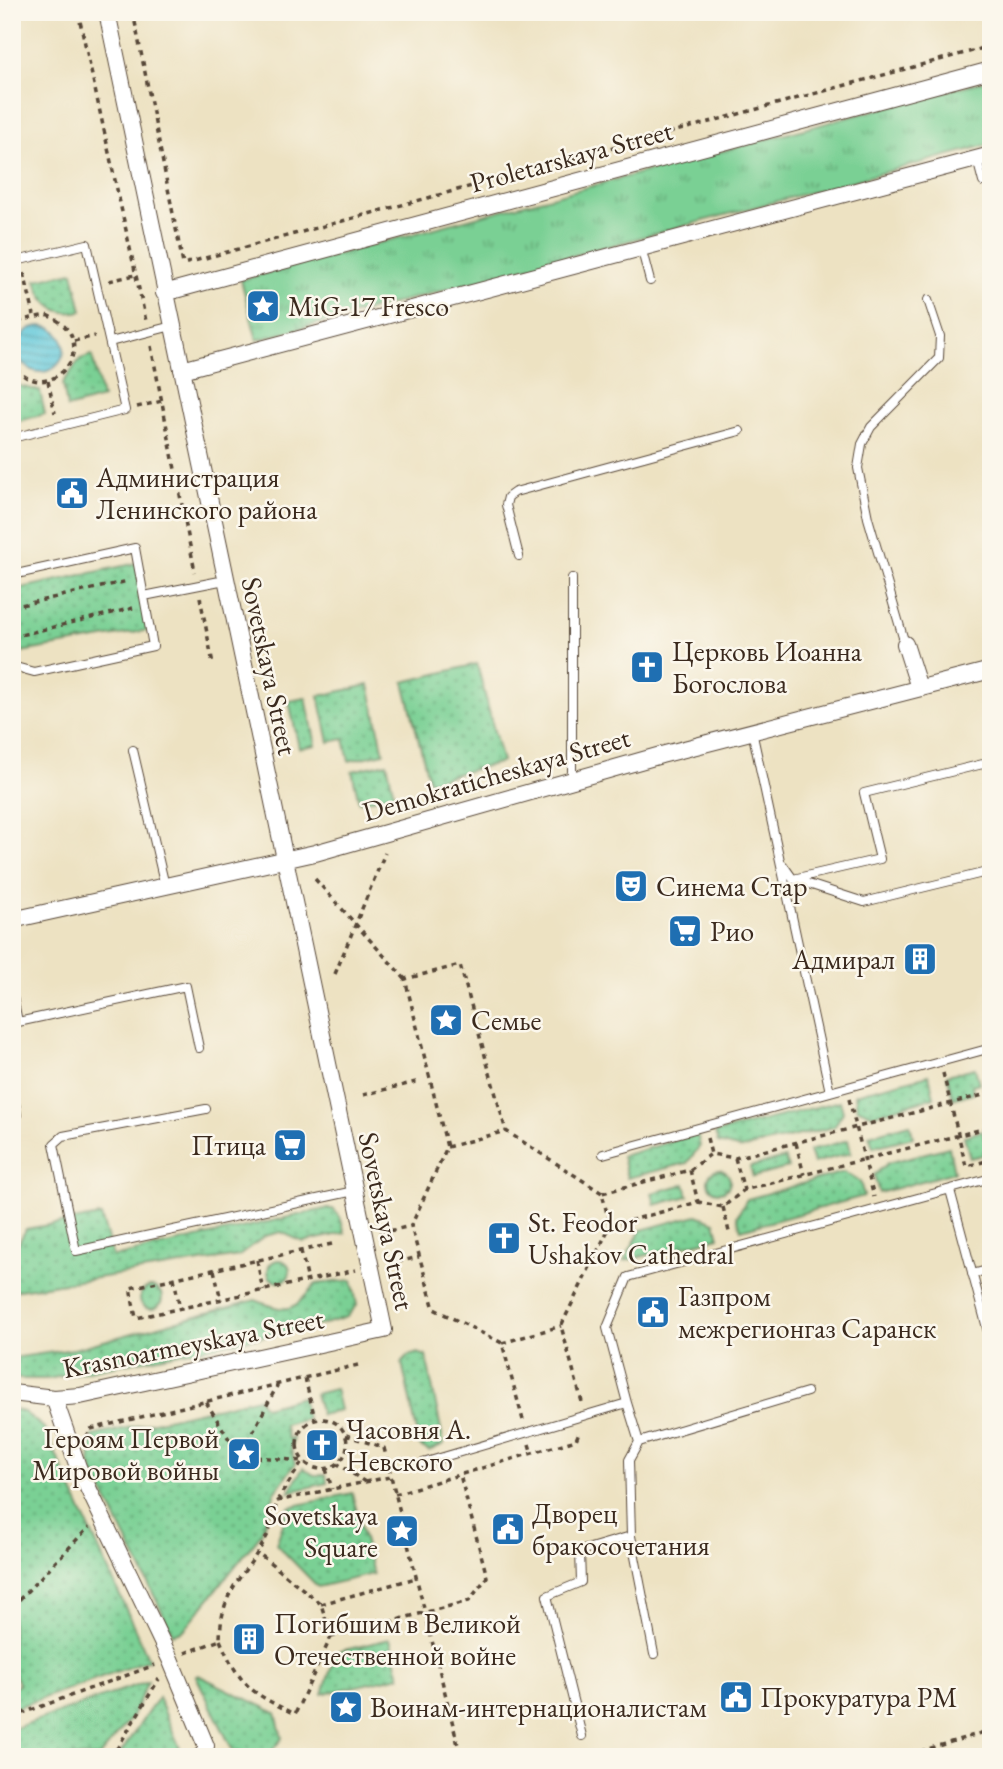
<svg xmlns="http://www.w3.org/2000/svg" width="1003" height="1769" viewBox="0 0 1003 1769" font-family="'EB Garamond',serif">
  <defs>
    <pattern id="grass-dots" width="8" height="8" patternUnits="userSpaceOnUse" patternTransform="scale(1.75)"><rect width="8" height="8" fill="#7ad094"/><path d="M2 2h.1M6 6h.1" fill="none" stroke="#65a978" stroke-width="1.8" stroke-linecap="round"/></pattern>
    <pattern id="park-tufts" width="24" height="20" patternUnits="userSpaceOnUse" patternTransform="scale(1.75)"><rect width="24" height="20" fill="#7ad094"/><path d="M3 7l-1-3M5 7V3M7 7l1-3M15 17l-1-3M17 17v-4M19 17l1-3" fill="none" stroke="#65a978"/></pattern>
    <pattern id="water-rules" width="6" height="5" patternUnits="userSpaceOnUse" patternTransform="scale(1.75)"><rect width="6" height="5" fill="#5fc8da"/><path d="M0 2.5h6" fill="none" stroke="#50a3b0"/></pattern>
  </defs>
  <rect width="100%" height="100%" fill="#fbf7ec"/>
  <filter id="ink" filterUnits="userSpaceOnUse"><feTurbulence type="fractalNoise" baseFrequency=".0143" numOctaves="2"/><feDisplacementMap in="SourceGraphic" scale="14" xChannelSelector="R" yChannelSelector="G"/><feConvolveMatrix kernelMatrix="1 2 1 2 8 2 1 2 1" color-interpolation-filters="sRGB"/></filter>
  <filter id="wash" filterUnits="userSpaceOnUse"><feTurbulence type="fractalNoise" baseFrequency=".00686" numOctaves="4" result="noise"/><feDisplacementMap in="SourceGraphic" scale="28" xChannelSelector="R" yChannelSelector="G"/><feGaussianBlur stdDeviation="1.57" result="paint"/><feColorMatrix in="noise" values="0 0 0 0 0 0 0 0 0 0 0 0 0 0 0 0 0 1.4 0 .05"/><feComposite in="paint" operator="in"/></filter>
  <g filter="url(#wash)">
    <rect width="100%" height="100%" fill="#ede2c2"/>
    <path fill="url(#grass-dots)" stroke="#5a7d59" stroke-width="2" d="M73 272 82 311C56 317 42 303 36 280Z
      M92 355 102 398 67 408 63 383 80 359Z
      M12 378 16 385 40 391 45 414 12 423Z
      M137 563 150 630 15 653 12 590Z
      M477 664 502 762 429 781 404 682Z
      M369 685 384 753 349 761 344 739 329 742 319 696Z
      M306 698 316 745 299 748 289 701Z
      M387 763 394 794 359 802 352 771Z
      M975 1068 979 1083 972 1085 973 1093 953 1099 947 1075Z
      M929 1075 934 1097 873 1115 857 1108 855 1094Z
      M840 1101 843 1112 834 1127 741 1149 718 1143 715 1133Z
      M910 1124 913 1137 873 1147 869 1135Z
      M982 1131 985 1139 991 1138V1153L970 1158 964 1136Z
      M697 1134 700 1146 687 1163 627 1178 622 1156Z
      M848 1140 851 1153 813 1163 809 1151Z
      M949 1147 954 1172 879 1193 874 1175 888 1163Z
      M785 1158 788 1168 753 1177 750 1167Z
      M708 1181a11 11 0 1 1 22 0a11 11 0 1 1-22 0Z
      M844 1172 860 1182 864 1196 741 1230 737 1216 747 1199Z
      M685 1184 688 1196 655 1205 652 1193Z
      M325 1209H333L340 1217 345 1233 303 1242 281 1232 265 1236 239 1256 12 1291V1255L26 1229 101 1216 113 1257Z
      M697 1215 715 1222 719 1237 624 1261 641 1230Z
      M268 1271a11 11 0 1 1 22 0a11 11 0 1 1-22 0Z
      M352 1280 357 1305 347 1317 325 1324 48 1379H12V1358L74 1349 255 1300C291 1314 291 1312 316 1284Z
      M140 1298a11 11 0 1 1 22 0a11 11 0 1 1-22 0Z
      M418 1353 426 1356 444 1444 429 1451 420 1446 402 1363 408 1356Z
      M335 1389 340 1410 321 1415 315 1394Z
      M302 1397 307 1419 284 1425 288 1439 293 1438 291 1449 295 1464 275 1492 261 1534 184 1630 173 1634 90 1465 92 1436 258 1398 265 1407Z
      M12 1409 24 1412 44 1428 149 1660 12 1709V1688L19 1685 12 1669Z
      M303 1468 314 1475H326L327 1483 289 1492Z
      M352 1493 373 1574 318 1587 276 1544 289 1507Z
      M390 1639 400 1676 323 1694 336 1652Z
      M198 1675 276 1713 282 1738 267 1757 233 1751 196 1676Z
      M148 1681 132 1717 99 1757H12V1729Z
      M158 1697 180 1748 177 1757H118Z"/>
    <path fill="url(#park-tufts)" stroke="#5a7d59" stroke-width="2" d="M991 79V144L257 340 241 280Z"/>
    <path fill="url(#water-rules)" stroke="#4d797c" stroke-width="2" d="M18 349a23 23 0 1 1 46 0a23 23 0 1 1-46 0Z"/>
  </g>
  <g filter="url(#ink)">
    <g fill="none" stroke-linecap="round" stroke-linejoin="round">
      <g stroke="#564637" stroke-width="10">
        <path id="lane" d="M977 159 983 182
          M990 205 991 209
          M641 247 650 281
          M12 262 87 244 125 410 12 438
          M110 342 172 326
          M519 556 506 505 508 497 515 492 740 431
          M12 575 135 548 153 646 34 672 12 666
          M144 596 225 580
          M905 644 868 518 858 468 862 444 871 427 939 358 940 336 928 300
          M752 731 830 1092
          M133 750 165 886
          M572 780V578
          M783 865 793 879 864 902 991 871
          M793 879 880 859 864 793 991 762
          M12 992 18 1022 186 986 199 1048
          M12 1085 17 1115 12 1126
          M206 1109 63 1136 54 1144 76 1251 354 1191
          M603 1154 991 1048
          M950 1190 991 1343
          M972 1274 991 1269
          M627 1403 639 1442 807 1392
          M423 1463 627 1403 607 1328 628 1277 991 1178
          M631 1536 654 1654
          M582 1736 547 1596 581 1582 580 1551 631 1536 629 1460 639 1442
          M194 1757 206 1746"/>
      </g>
      <g stroke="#564637" stroke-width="18">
        <path id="street" d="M164 293 991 70
          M182 370 991 155
          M905 644 919 688
          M12 920 315 853 661 755 991 670
          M12 1393 54 1398 80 1396 384 1330 107 12
          M54 1398 78 1467 170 1659 206 1746"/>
      </g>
      <path stroke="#564637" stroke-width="3.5" stroke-dasharray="5 5" stroke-linecap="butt" d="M78 12 146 321
        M133 12 183 264 991 46
        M24 273 34 315
        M109 281 135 275
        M12 331 22 320 46 315C110 339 48 414 12 364
        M74 341 95 336
        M151 346 195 572
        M48 381 55 413
        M137 407 162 401
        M200 597 213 664
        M12 607 128 581
        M12 637 133 608
        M315 879 405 979
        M335 974 385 853
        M943 1073 966 1166 991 1160
        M991 1093 735 1158 711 1154 690 1170 602 1193 610 1226 698 1202 723 1207 744 1190 991 1127
        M363 1095 420 1081
        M849 1099 874 1197
        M707 1138 711 1154
        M796 1143 804 1175
        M447 1147 506 1131
        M735 1158 744 1190
        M690 1170 698 1202
        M723 1207 730 1236
        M380 1233 411 1226
        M332 1244 130 1288 136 1318 356 1270
        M301 1251 308 1281
        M257 1260 263 1291
        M388 1264 419 1257
        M214 1270 221 1300
        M174 1278 180 1309
        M502 1343 561 1326
        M305 1378 315 1419
        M206 1402 234 1447
        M582 1402 561 1326 610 1226
        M297 1444a25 25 0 1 1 50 0a25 25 0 1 1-50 0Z
        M523 1420 502 1343 434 1309 411 1226 447 1147 405 979 460 965 506 1131 602 1193
        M346 1435 384 1448 461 1757
        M86 1438 91 1429 358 1365
        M233 1453a12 12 0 1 1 24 0a12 12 0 1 1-24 0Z
        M248 1441 278 1384
        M529 1444 532 1454
        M256 1457 303 1461 278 1499
        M326 1469 332 1489
        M365 1482 390 1477
        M395 1494 576 1440 579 1432
        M321 1604 416 1578
        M12 1607 89 1527
        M331 1637 469 1601 487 1577 460 1475
        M220 1640C240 1686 251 1693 295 1714L331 1637 321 1604 257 1552
        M185 1653 220 1640C221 1586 244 1580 266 1538 272 1527 274 1513 277 1501L365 1482 338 1464
        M12 1717 155 1665
        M110 1757 118 1747 159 1679
        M901 1757 991 1730"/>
      <use href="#lane" stroke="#fff" stroke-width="8"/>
      <use href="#street" stroke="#fff" stroke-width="16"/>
    </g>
  </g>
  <defs>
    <g id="sight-square" transform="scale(1.75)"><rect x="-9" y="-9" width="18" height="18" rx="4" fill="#1f6fb2" stroke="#fbf7ec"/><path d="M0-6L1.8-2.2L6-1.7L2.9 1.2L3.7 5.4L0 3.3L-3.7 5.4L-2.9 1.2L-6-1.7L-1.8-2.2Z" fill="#fff"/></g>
    <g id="civic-square" transform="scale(1.75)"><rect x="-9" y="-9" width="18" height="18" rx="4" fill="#1f6fb2" stroke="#fbf7ec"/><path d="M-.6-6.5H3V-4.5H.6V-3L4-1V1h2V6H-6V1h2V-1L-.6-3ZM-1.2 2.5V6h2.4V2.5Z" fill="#fff"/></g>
    <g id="church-square" transform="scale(1.75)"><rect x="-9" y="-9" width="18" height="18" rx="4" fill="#1f6fb2" stroke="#fbf7ec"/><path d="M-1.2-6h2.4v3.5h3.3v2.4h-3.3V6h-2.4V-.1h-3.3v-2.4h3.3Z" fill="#fff"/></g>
    <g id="theatre-square" transform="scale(1.75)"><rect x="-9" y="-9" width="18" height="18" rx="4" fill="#1f6fb2" stroke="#fbf7ec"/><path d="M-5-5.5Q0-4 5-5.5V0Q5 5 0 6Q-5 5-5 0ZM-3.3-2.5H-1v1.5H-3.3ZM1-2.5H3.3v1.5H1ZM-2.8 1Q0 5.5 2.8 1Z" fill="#fff"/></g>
    <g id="supermarket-square" transform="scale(1.75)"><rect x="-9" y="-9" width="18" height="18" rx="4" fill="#1f6fb2" stroke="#fbf7ec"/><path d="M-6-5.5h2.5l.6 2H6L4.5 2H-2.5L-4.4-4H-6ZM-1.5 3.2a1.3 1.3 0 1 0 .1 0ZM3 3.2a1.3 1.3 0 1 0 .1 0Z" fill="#fff"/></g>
    <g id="building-square" transform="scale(1.75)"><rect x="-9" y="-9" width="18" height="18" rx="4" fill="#1f6fb2" stroke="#fbf7ec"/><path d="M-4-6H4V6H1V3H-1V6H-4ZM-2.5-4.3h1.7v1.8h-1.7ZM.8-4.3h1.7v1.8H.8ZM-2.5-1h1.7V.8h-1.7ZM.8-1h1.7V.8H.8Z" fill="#fff"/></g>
  </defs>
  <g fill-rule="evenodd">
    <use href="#sight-square" x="263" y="306"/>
    <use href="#civic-square" x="72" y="493"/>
    <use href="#church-square" x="647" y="667"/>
    <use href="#theatre-square" x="631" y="886"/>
    <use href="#supermarket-square" x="685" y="931"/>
    <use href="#building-square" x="920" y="959"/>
    <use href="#sight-square" x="446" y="1020"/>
    <use href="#supermarket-square" x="290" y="1145"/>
    <use href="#church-square" x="504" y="1238"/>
    <use href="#civic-square" x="653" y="1312"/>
    <use href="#church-square" x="322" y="1445"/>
    <use href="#sight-square" x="244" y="1454"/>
    <use href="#civic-square" x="508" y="1529"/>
    <use href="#sight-square" x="402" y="1531"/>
    <use href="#building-square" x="249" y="1639"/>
    <use href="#civic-square" x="736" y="1697"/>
    <use href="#sight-square" x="346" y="1707"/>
  </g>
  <g text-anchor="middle" stroke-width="5" stroke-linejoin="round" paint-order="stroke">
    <g font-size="28" fill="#3b2a1e" stroke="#fbf7ec">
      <text transform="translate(571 156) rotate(-15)" y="10">Proletarskaya Street</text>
      <text transform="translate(270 666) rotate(78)" y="10">Sovetskaya Street</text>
      <text transform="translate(496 774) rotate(-16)" y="10">Demokraticheskaya Street</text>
      <text transform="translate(387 1221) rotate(78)" y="10">Sovetskaya Street</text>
      <text transform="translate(193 1343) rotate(-11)" y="10">Krasnoarmeyskaya Street</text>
    </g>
    <g font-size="28" fill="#3b2a1e" stroke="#fbf7ec" text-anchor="start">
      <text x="288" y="316">MiG-17 Fresco</text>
      <text x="96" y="487">Администрация<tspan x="96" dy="32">Ленинского района</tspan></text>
      <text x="672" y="661">Церковь Иоанна<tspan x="672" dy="32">Богослова</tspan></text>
      <text x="656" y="896">Синема Стар</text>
      <text x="710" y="941">Рио</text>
      <text x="895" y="969" text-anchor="end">Адмирал</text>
      <text x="471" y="1030">Семье</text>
      <text x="266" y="1155" text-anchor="end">Птица</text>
      <text x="528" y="1232">St. Feodor<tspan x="528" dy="32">Ushakov Cathedral</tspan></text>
      <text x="678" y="1306">Газпром<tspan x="678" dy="32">межрегионгаз Саранск</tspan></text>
      <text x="346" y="1439">Часовня А.<tspan x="346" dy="32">Невского</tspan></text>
      <text x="219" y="1448" text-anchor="end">Героям Первой<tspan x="219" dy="32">Мировой войны</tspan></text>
      <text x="532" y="1523">Дворец<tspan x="532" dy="32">бракосочетания</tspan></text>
      <text x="378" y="1525" text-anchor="end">Sovetskaya<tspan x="378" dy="32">Square</tspan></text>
      <text x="274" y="1633">Погибшим в Великой<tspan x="274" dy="32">Отечественной войне</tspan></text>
      <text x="760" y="1707">Прокуратура РМ</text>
      <text x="370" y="1717">Воинам-интернационалистам</text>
    </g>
  </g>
  <rect width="1003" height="1769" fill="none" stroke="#fbf7ec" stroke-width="42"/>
</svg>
